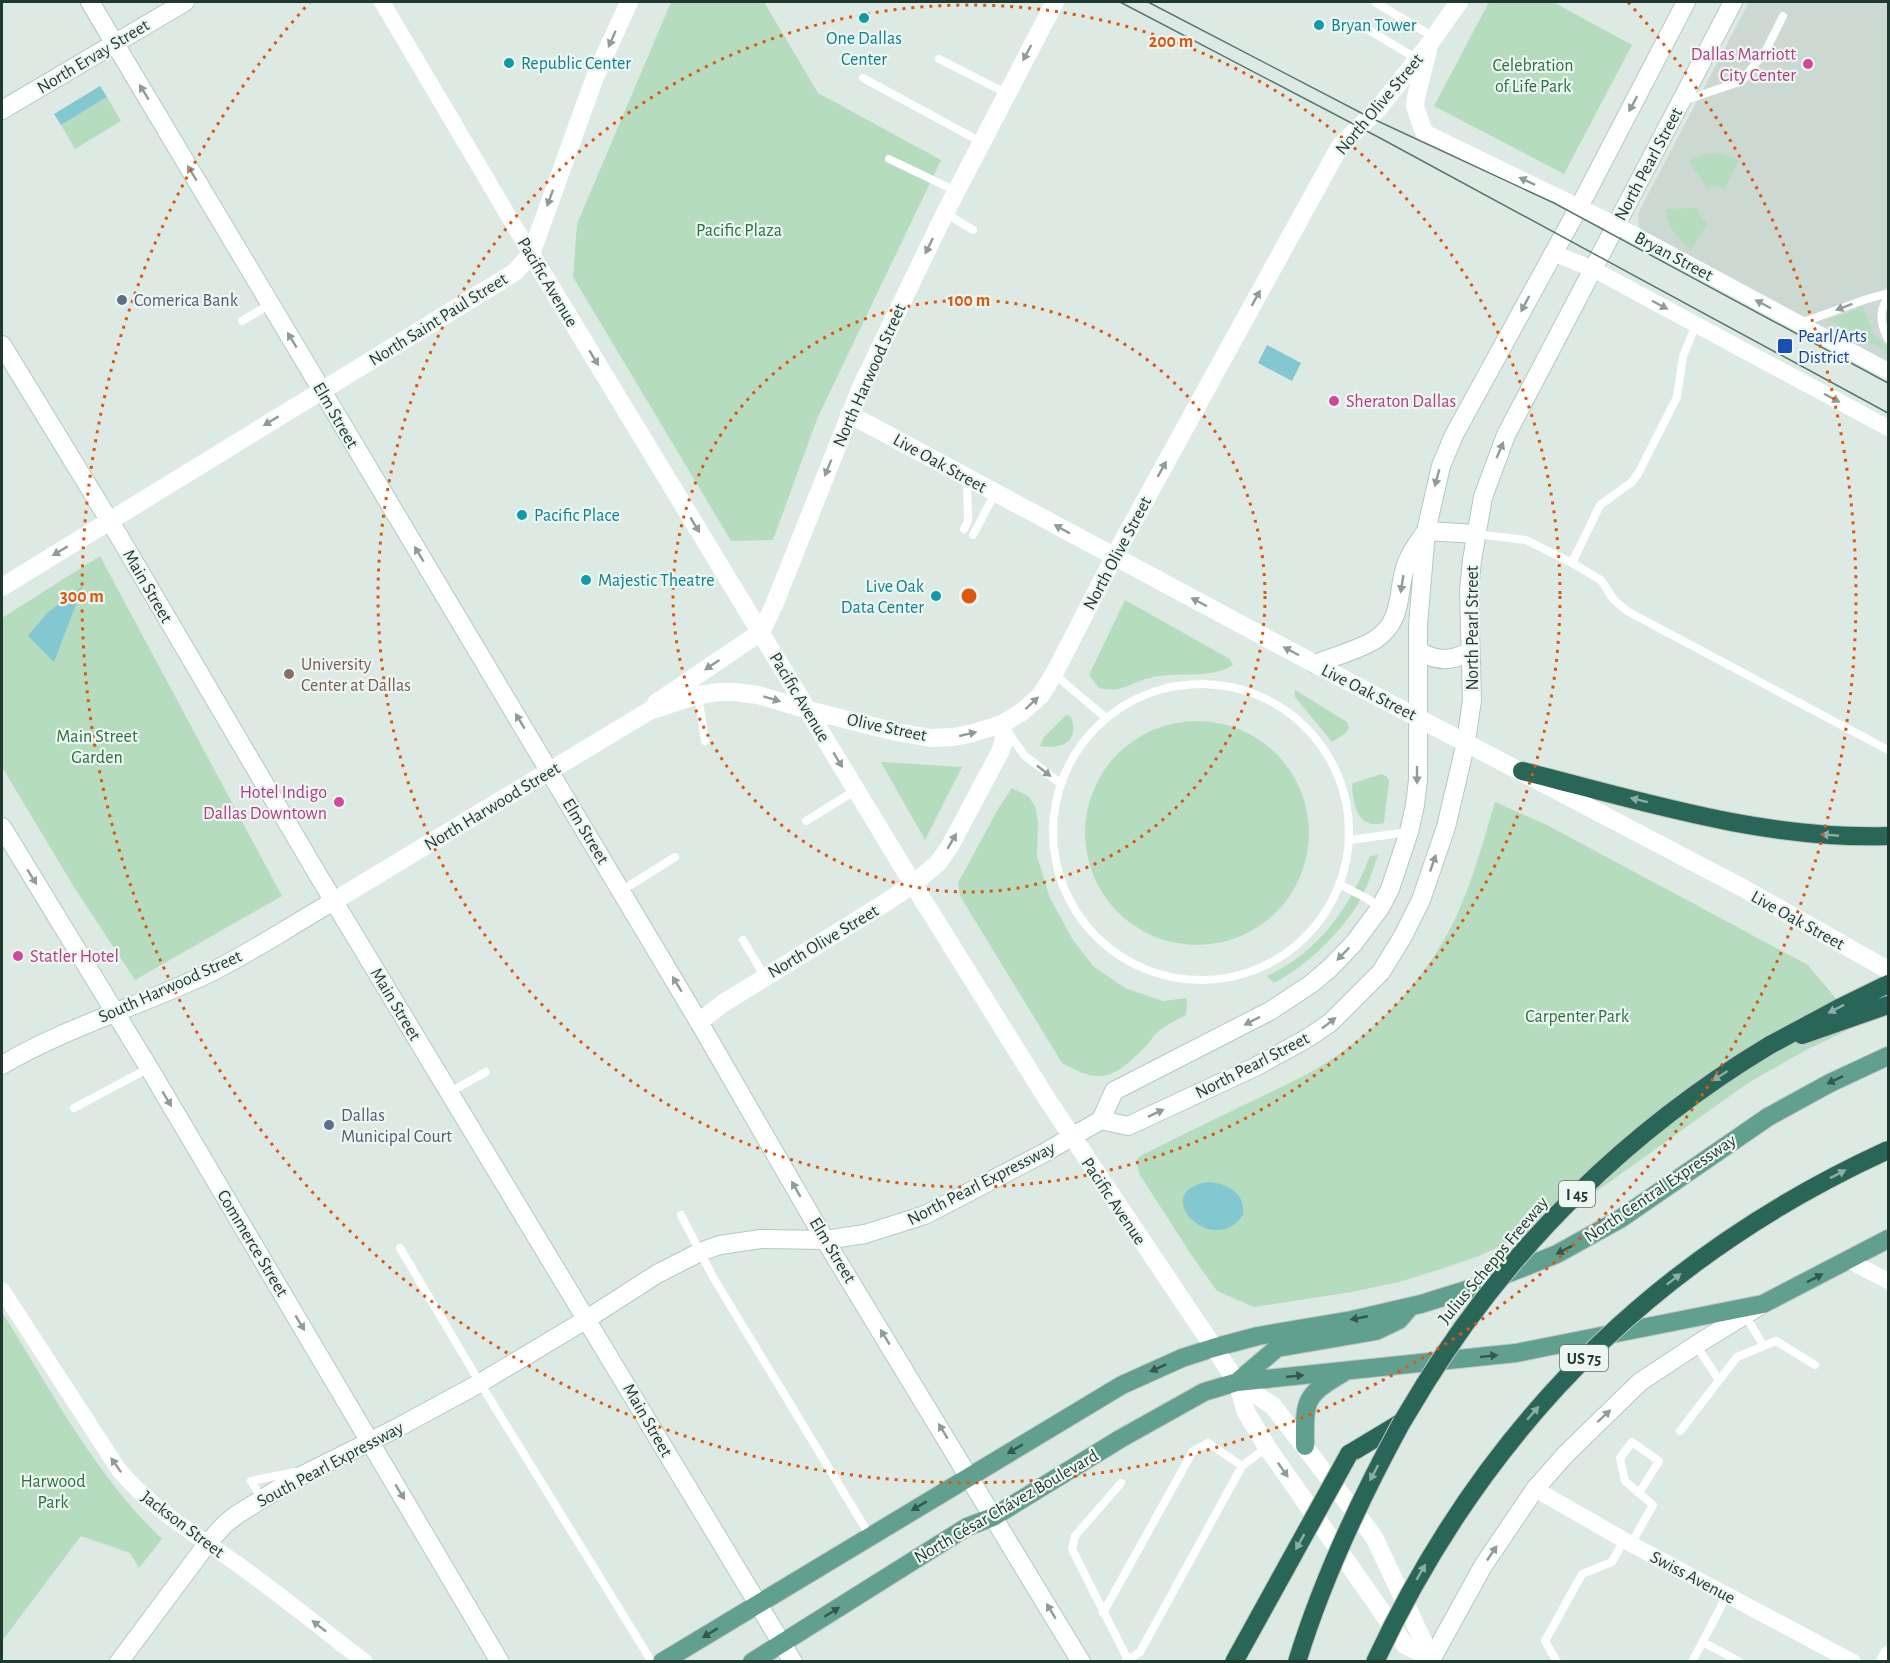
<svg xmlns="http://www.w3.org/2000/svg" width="1890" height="1663" viewBox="0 0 1890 1663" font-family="'Alegreya Sans',sans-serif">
  <rect width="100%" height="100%" fill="#ddeae4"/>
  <path fill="#ccd9d3" d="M1749 2H1888V366L1643 233 1639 226 1638 214 1645 200Z"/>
  <path fill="#b5dcbe" d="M671 2H764L818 93 941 160 817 419 773 540 731 541 573 277 577 224Z
    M1489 2H1553L1632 45 1564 174 1434 106Z
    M107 97 121 121 75 149 61 125Z
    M1717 153 1739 160 1725 188 1713 186 1707 189 1689 161 1705 154Z
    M1697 208 1699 214 1707 224 1691 249C1677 239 1668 227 1665 209Z
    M1863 307 1874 335 1888 347V352L1828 320Z
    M100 556 282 896 135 980 74 887 2 767V618Z
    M1125 600 1230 659 1233 665C1210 680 1179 671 1154 677 1131 681 1124 694 1099 688L1089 675Z
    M1295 690 1347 722 1349 727 1346 733 1332 742 1295 697Z
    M1066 715 1071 717C1080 742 1061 750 1040 746L1044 737Z
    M1085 833a112 112 0 1 1 224 0a112 112 0 1 1-224 0Z
    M881 762 962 767 925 840Z
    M1382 774 1387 777 1389 781 1384 823C1367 828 1357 818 1354 802 1353 795 1351 789 1353 783Z
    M1012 788 1028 796 1035 806 1038 822 1037 856 1050 898 1073 940 1093 966 1125 988 1163 1001 1187 998 1186 1015C1177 1020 1165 1025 1158 1032 1153 1036 1150 1042 1146 1046 1114 1078 1103 1086 1062 1063L960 896 958 883 998 809Z
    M1495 802 1545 824 1808 965 1858 1025 1806 1050 1748 1083 1555 1221 1479 1256 1441 1269 1399 1282 1352 1292 1254 1307 1217 1291 1192 1256 1140 1175 1136 1161 1140 1156C1176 1138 1213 1120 1250 1102 1281 1087 1314 1073 1342 1052 1382 1023 1417 985 1443 942 1468 899 1481 849 1495 802Z
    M1378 855C1372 873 1366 891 1356 907 1336 937 1306 966 1274 983L1267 976C1319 952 1350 907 1370 856Z
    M2 1312C51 1390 95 1475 162 1539L139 1568 130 1553 81 1536 2 1641Z"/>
  <path fill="#83c7d1" d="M100 86 107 97 61 125 54 114Z
    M1267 345 1301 363 1292 381 1258 363Z
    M83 586 54 662 28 636 48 612Z
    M1208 1182C1228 1183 1246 1194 1243 1215 1212 1260 1147 1191 1208 1182Z"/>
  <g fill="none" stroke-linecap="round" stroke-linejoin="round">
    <g stroke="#b1cac0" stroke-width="20">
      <path id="secondary" d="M90 2 699 1022 825 1240 1081 1662
        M2 110 185 2
        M2 345 120 538 318 875 793 1662
        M1418 650C1435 662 1452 662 1470 651
        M1315 664C1332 657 1362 649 1376 639 1403 620 1397 595 1405 568 1409 554 1418 543 1426 531L1476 534
        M2 827 149 1068 500 1662
        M2 1065C65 1028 136 1007 203 976 248 955 290 926 334 901
        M1101 1120 1128 1126 1255 1067 1306 1039 1330 1023 1381 972 1403 936 1421 900 1446 827 1466 742 1472 700 1469 591 1472 560 1483 497 1506 435 1733 2
        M119 1662 207 1544 225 1524 238 1514 291 1481 397 1428 480 1383 587 1319 657 1274 700 1252 720 1245 761 1239 825 1240 865 1234 925 1215 1044 1153 1101 1120 1114 1091 1270 1011 1311 984 1330 968 1354 943 1380 908 1390 889 1409 832 1415 805 1418 780V625L1426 531 1441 466 1454 435 1586 194 1686 2
        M1430 1662 1483 1566 1535 1489 1566 1454 1640 1382 1696 1345 1761 1305"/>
    </g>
    <g stroke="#bcc4c1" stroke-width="20">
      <path id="primary" d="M1237 1382 1277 1348 1376 1331 1399 1320 1410 1307
        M1305 1446C1305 1402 1302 1396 1343 1373
        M662 1662 1122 1385 1182 1358 1213 1348 1258 1336 1352 1320 1421 1304 1469 1289 1557 1254 1620 1219 1768 1117 1830 1083 1888 1056
        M752 1662 967 1527 993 1517 1120 1439 1204 1392 1237 1382 1516 1353 1763 1304 1888 1239"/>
    </g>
    <g stroke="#bcc4c1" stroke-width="20">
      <path id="motorway" d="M1522 771C1642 801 1763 840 1888 836
        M1802 1035 1888 1005
        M1770 1045 1841 1007 1888 984
        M1349 1454 1402 1422 1425 1384"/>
    </g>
    <path stroke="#fff" stroke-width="8" d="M1376 3 1434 37
      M1364 27 1417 59
      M939 59 1006 93
      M863 78 981 142
      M1683 101 1742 81 1766 50 1783 16
      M889 159 956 191
      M945 213 973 230
      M1888 298C1878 311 1881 326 1888 339
      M242 321 270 304
      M1801 323 1864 300 1888 293
      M964 529 968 521 967 477
      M1476 534 1526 540 1572 563 1601 580 1613 599 1627 611 1888 750
      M973 535 995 493
      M1572 563 1600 505 1632 482 1639 472 1677 397 1683 356 1696 325
      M1054 674 1106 718
      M1053 832a148 148 0 1 1 296 0a148 148 0 1 1-296 0Z
      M698 695 705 741
      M1008 732 1024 755 1061 784
      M806 821 856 790
      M1349 840 1409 832
      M1339 884 1368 899 1380 908
      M621 891 675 857
      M743 940 765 977
      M450 1092 486 1072
      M74 1108 149 1068
      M681 1215 713 1277 870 1536
      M400 1248 480 1383 652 1662
      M1745 1315 1763 1345
      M1696 1345 1719 1380
      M1680 1431 1737 1357 1776 1341 1815 1365
      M1121 1483 1075 1536 1072 1549 1128 1660
      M262 1499 251 1481 295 1472
      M1631 1544 1653 1505 1625 1481 1620 1458 1632 1442 1659 1461 1639 1493
      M1103 1613 1193 1451 1208 1443 1242 1466
      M1703 1642 1740 1662
      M1125 1662 1140 1652 1242 1466 1267 1447
      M1557 1662 1545 1641 1582 1574 1612 1562 1624 1540
      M1692 1662 1727 1595"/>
    <path stroke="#fff" stroke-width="16" d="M382 2 531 254
      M1424 132 1616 225 1888 371
      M1553 253 1593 269 1888 428
      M1848 1260 1888 1281
      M2 1290 119 1470C151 1508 193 1533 233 1561 278 1593 321 1628 365 1662
      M1535 1489 1631 1544 1853 1662
      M1884 1662 1888 1654"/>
    <path stroke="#fff" stroke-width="18" d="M1424 132 1415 107 1416 97 1428 50
      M531 254 913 884 1047 1099 1237 1382 1246 1412 1267 1447 1405 1645 1431 1658
      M849 414 1315 664 1741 887 1888 970
      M2 587 515 272 531 254 595 77 629 2
      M656 703 761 632 774 605 861 387 945 213 1055 2
      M334 901 649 711 698 695 719 692H735L758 695 808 710 896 732 931 738 954 737 973 733 1002 724 1022 712 1041 695 1054 674 1114 557 1340 146 1378 109 1430 43 1459 2
      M699 1022 722 1004 885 903 913 884 938 863 950 846 1000 752 1004 741 1002 724
      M1237 1382 1273 1406 1374 1537 1432 1660"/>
    <use href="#secondary" stroke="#fff" stroke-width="18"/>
    <use href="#primary" stroke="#61a08e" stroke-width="18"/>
    <use href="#motorway" stroke="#2a6658" stroke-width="18"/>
    <path stroke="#59756d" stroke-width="1.5" d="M1120 2 1380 138 1888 413
      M1148 2 1369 117 1554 203 1888 383"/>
    <g stroke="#bcc4c1" stroke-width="20" stroke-linecap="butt">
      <path id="motorway-bridge" d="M1425 1384C1511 1245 1630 1129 1770 1045
        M1234 1662 1349 1454
        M1297 1662C1323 1577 1360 1499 1402 1422
        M1375 1662C1484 1428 1654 1257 1888 1150"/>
    </g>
    <use href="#motorway-bridge" stroke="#2a6658" stroke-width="18"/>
  </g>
  <defs><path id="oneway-solid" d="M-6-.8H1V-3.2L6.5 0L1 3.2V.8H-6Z" transform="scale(1.5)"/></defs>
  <g fill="#8f9c98">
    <use href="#oneway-solid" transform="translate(612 39) rotate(114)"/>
    <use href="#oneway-solid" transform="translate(1027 53) rotate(118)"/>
    <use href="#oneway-solid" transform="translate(144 92) rotate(-121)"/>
    <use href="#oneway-solid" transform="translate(1633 104) rotate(118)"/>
    <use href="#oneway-solid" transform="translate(192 173) rotate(-121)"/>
    <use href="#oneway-solid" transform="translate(1527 181) rotate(-155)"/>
    <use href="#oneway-solid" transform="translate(550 198) rotate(110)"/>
    <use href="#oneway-solid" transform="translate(929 246) rotate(116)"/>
    <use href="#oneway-solid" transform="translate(1256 298) rotate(-61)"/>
    <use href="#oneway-solid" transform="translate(1525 304) rotate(118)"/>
    <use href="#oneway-solid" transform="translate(1763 304) rotate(-152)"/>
    <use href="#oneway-solid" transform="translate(1660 305) rotate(28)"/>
    <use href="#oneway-solid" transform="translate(1844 307) rotate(159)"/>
    <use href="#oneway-solid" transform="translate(292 340) rotate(-121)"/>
    <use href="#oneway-solid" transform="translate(594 358) rotate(59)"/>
    <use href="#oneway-solid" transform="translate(1832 398) rotate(28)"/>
    <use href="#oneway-solid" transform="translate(271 421) rotate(149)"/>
    <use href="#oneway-solid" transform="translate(1500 450) rotate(-67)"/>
    <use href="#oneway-solid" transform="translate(828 468) rotate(112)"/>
    <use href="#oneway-solid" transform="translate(1162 469) rotate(-61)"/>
    <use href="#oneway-solid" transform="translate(1437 478) rotate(105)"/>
    <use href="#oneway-solid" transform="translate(695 525) rotate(59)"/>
    <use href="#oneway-solid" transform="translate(1062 529) rotate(-151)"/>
    <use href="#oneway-solid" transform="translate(60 551) rotate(149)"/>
    <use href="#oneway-solid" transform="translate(419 554) rotate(-121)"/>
    <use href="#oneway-solid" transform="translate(1402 584) rotate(99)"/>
    <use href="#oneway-solid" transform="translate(1199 602) rotate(-152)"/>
    <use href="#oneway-solid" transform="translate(1291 651) rotate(-152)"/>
    <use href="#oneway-solid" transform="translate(712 665) rotate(146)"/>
    <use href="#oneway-solid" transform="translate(772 699) rotate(17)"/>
    <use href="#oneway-solid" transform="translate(1032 703) rotate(-43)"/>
    <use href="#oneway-solid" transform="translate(520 721) rotate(-121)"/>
    <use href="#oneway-solid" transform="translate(968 734) rotate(-13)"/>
    <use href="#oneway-solid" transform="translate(838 760) rotate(59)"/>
    <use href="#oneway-solid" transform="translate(1044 771) rotate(38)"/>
    <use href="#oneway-solid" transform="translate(1417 775) rotate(90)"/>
    <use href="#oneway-solid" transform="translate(952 841) rotate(-60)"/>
    <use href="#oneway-solid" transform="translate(1433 863) rotate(-71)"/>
    <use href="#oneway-solid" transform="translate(32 877) rotate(58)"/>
    <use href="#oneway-solid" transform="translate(1343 954) rotate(134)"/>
    <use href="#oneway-solid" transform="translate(677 984) rotate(-121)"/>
    <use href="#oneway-solid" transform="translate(1252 1021) rotate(153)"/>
    <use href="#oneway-solid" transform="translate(1329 1023) rotate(-38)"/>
    <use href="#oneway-solid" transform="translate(167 1099) rotate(59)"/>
    <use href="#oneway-solid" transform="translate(1156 1113) rotate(-25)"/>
    <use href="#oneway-solid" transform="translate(796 1189) rotate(-120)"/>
    <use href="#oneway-solid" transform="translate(300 1323) rotate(59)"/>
    <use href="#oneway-solid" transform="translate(885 1337) rotate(-121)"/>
    <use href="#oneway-solid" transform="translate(1604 1416) rotate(-43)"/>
    <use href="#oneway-solid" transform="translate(943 1431) rotate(-121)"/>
    <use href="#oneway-solid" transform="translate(116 1465) rotate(-125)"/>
    <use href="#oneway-solid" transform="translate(1283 1470) rotate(55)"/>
    <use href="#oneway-solid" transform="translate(400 1492) rotate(59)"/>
    <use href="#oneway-solid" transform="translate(1492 1553) rotate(-56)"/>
    <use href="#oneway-solid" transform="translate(1051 1611) rotate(-121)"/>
    <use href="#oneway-solid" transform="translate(319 1626) rotate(-142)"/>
  </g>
  <g fill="#8caea5">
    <use href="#oneway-solid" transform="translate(1639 800) rotate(-166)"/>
    <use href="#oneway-solid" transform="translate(1830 835) rotate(-175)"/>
    <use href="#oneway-solid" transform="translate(1836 1009) rotate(153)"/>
    <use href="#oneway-solid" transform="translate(1720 1076) rotate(147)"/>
    <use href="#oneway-solid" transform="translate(1838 1174) rotate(-27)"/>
    <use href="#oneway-solid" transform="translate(1674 1279) rotate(-38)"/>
    <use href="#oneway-solid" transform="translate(1533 1413) rotate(-49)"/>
    <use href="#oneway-solid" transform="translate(1374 1473) rotate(118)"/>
    <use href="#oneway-solid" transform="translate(1300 1542) rotate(119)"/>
    <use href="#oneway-solid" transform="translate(1421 1572) rotate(-60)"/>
  </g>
  <g fill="#33584d">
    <use href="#oneway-solid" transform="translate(1835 1080) rotate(154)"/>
    <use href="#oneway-solid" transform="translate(1564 1250) rotate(153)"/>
    <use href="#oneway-solid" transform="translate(1815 1278) rotate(-27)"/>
    <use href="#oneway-solid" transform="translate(1359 1318) rotate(169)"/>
    <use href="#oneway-solid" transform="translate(1489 1356) rotate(-6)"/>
    <use href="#oneway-solid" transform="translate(1158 1368) rotate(156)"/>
    <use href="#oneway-solid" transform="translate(1295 1376) rotate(-6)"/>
    <use href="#oneway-solid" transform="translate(1015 1449) rotate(149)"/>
    <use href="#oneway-solid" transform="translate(919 1506) rotate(149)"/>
    <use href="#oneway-solid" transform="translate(832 1612) rotate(-32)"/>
    <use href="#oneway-solid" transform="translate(710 1633) rotate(149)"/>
  </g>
  <g fill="none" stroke="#de570e" stroke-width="3" stroke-dasharray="3 6">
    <circle cx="969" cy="596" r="296"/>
    <circle cx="969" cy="596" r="591"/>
    <path d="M1628 2A887 887 0 1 1 310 2"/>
  </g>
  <g fill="#0f9aa8" stroke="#eef6f2" stroke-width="2">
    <circle cx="864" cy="18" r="6"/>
    <circle cx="1319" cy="25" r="6"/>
    <circle cx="509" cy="63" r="6"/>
    <circle cx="522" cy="515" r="6"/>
    <circle cx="586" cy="580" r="6"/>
    <circle cx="936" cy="596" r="6"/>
  </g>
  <g fill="#d1479c" stroke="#eef6f2" stroke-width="2">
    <circle cx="1808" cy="64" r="6"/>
    <circle cx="1334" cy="401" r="6"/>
    <circle cx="339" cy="802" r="6"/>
    <circle cx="18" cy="956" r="6"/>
  </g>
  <g fill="#5c6f8a" stroke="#eef6f2" stroke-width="2">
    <circle cx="122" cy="300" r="6"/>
    <circle cx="329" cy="1125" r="6"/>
  </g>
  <rect fill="#1a4fb4" stroke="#eef6f2" stroke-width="2" x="1777" y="338" width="16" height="16" rx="3"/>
  <circle fill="#8d6e63" stroke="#eef6f2" stroke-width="2" cx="289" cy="674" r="6"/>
  <g text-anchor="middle" stroke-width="4.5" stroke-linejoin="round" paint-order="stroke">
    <g fill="#eef6f2" stroke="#5d726b" stroke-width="1.5">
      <rect x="1559" y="1181" width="36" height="26" rx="4.5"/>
      <rect x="1560" y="1345" width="48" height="26" rx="4.5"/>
    </g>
    <g font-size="16" font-weight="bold" fill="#1f3931">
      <text x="1577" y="1200">I 45</text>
      <text x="1584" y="1364">US 75</text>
    </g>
    <g font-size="18" fill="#0d838f" stroke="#eef6f2" text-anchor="start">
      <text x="1331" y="31">Bryan Tower</text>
      <text x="864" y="44" text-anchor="middle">One Dallas<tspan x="864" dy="21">Center</tspan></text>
      <text x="521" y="69">Republic Center</text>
      <text x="534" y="521">Pacific Place</text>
      <text x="598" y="586">Majestic Theatre</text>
      <text x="924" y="592" text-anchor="end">Live Oak<tspan x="924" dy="21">Data Center</tspan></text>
    </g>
    <g font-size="18" fill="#b23c85" stroke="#eef6f2" text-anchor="end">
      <text x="1796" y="60">Dallas Marriott<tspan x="1796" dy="21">City Center</tspan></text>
      <text x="1346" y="407" text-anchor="start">Sheraton Dallas</text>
      <text x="327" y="798">Hotel Indigo<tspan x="327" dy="21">Dallas Downtown</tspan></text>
      <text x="30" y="962" text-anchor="start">Statler Hotel</text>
    </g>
    <g font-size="18" fill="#1f3931" stroke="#eef6f2">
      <text transform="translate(93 56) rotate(-31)" y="6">North Ervay Street</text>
      <text transform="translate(1379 104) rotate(-50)" y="6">North Olive Street</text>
      <text transform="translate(1648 164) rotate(-62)" y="6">North Pearl Street</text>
      <text transform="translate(1674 256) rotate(28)" y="6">Bryan Street</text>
      <text transform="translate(548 282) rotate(59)" y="6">Pacific Avenue</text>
      <text transform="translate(438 319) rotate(-32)" y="6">North Saint Paul Street</text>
      <text transform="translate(869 375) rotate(-66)" y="6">North Harwood Street</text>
      <text transform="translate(336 415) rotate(60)" y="6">Elm Street</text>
      <text transform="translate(940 463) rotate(29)" y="6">Live Oak Street</text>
      <text transform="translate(1117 553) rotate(-62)" y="6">North Olive Street</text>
      <text transform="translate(148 586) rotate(60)" y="6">Main Street</text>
      <text transform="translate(1472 628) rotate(-90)" y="6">North Pearl Street</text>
      <text transform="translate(1369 692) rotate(27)" y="6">Live Oak Street</text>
      <text transform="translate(800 697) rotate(59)" y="6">Pacific Avenue</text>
      <text transform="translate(887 727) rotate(12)" y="6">Olive Street</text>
      <text transform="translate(492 806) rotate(-31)" y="6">North Harwood Street</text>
      <text transform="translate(586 831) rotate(59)" y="6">Elm Street</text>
      <text transform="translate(1798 920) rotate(29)" y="6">Live Oak Street</text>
      <text transform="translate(823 941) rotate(-31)" y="6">North Olive Street</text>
      <text transform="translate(170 986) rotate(-24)" y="6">South Harwood Street</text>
      <text transform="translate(396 1004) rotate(59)" y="6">Main Street</text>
      <text transform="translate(1252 1065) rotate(-27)" y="6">North Pearl Street</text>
      <text transform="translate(981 1183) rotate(-27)" y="6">North Pearl Expressway</text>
      <text transform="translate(1660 1188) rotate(-34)" y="6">North Central Expressway</text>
      <text transform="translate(1114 1201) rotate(56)" y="6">Pacific Avenue</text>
      <text transform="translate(253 1243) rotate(59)" y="6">Commerce Street</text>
      <text transform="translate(833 1250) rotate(59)" y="6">Elm Street</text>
      <text transform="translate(1493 1260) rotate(-50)" y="6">Julius Schepps Freeway</text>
      <text transform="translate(648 1420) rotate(60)" y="6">Main Street</text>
      <text transform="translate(330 1464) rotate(-28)" y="6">South Pearl Expressway</text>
      <text transform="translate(1006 1506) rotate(-30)" y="6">North César Chávez Boulevard</text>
      <text transform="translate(183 1524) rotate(37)" y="6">Jackson Street</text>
      <text transform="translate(1693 1577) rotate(28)" y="6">Swiss Avenue</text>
    </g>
    <g font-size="18" fill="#297042" stroke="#eef6f2">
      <text x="1533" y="71">Celebration<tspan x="1533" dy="21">of Life Park</tspan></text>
      <text x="739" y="236">Pacific Plaza</text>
      <text x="97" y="742">Main Street<tspan x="97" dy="21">Garden</tspan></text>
      <text x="1577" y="1022">Carpenter Park</text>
      <text x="53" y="1487">Harwood<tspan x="53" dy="21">Park</tspan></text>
    </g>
    <g font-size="18" fill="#4e5e75" stroke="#eef6f2" text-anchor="start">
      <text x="134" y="306">Comerica Bank</text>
      <text x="341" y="1121">Dallas<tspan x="341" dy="21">Municipal Court</tspan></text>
    </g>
    <g font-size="18" fill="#164399" stroke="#eef6f2" text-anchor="start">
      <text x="1798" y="342">Pearl/Arts<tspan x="1798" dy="21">District</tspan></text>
    </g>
    <g font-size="18" fill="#785e54" stroke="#eef6f2" text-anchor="start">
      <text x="301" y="670">University<tspan x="301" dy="21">Center at Dallas</tspan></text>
    </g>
  </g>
  <circle cx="969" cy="596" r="9" fill="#de570e" stroke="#eef6f2" stroke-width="3"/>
  <g font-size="18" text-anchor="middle" font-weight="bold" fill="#de570e" stroke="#eef6f2" stroke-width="4.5" stroke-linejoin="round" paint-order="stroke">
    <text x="1171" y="47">200 m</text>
    <text x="969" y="306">100 m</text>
    <text x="82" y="602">300 m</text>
  </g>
  <rect width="1890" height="1663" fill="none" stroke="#1f3931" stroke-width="6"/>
</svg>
